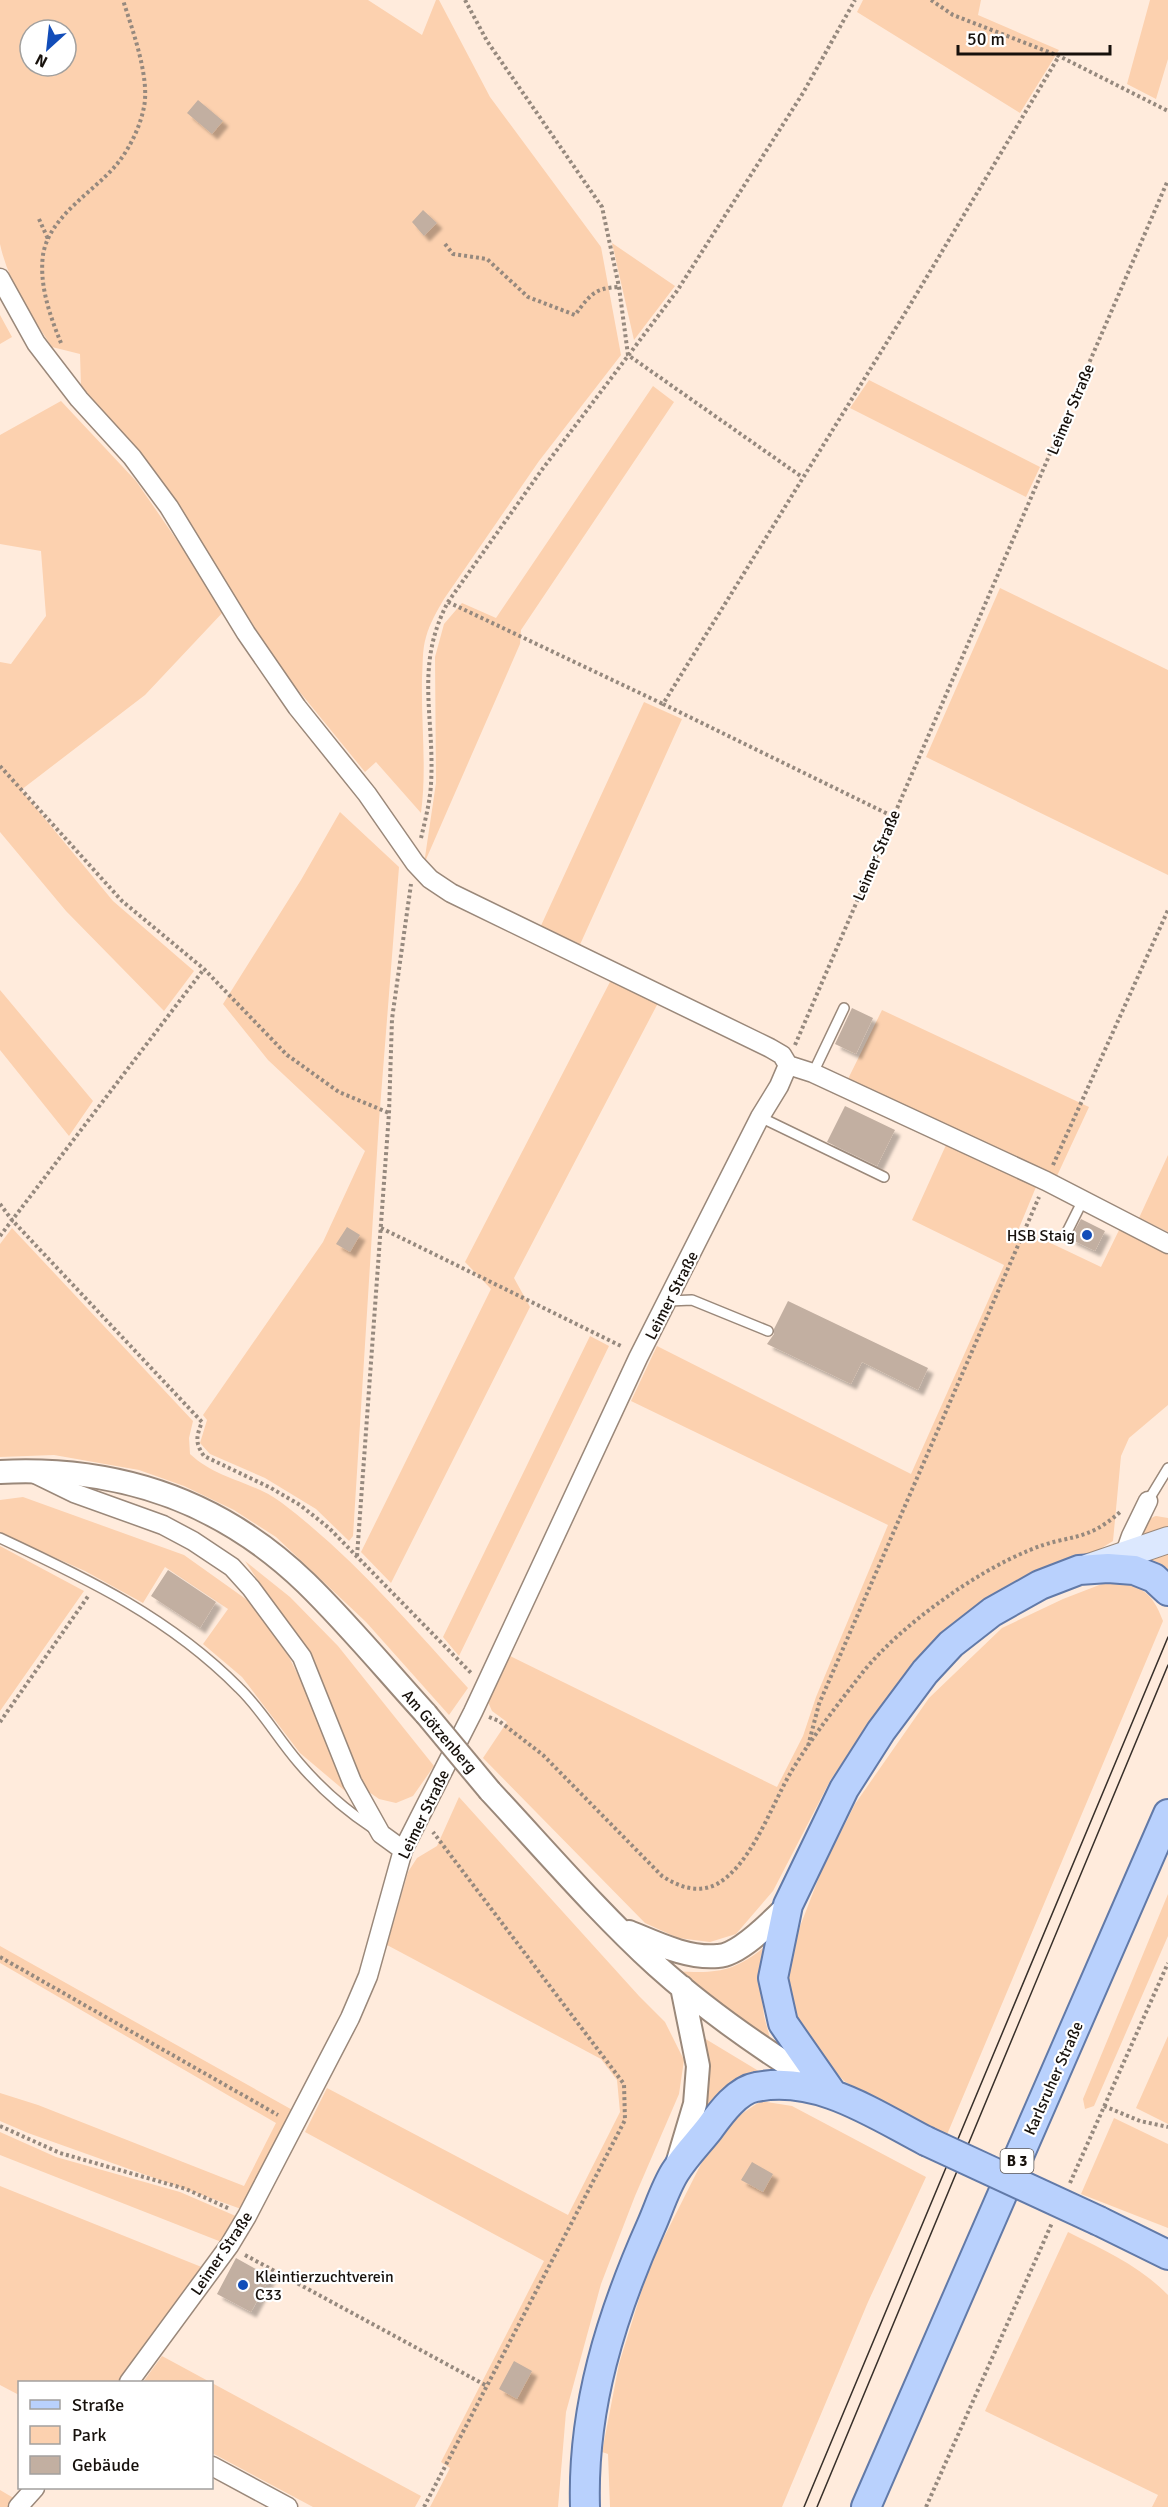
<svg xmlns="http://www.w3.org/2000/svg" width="1168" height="2507" viewBox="0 0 1168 2507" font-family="Signika,sans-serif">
  <defs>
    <filter id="shadow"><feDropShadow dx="5.5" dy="5.5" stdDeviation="1.5" flood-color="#0004"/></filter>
  </defs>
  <rect width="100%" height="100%" fill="#ffebdc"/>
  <path fill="#fcd1af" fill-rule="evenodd" d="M0 0H368L422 35 436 0H439L490 97 601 247 621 355 539 461 444 599C437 611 430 623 426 637 422 650 423 665 422 678 421 724 427 769 421 813L376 762 365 772 281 669 174 500 81 386 80 354 52 347C31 315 8 282 0 244ZM30 30H66V66H30Z
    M863 0H981L978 15 1059 50 1020 113 857 12Z
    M1150 0H1168V59L1156 99 1127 84Z
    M612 243 675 286 634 340Z
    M0 315 12 337 0 344Z
    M869 380 1040 467 1026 497 850 408Z
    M653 386 674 402 521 630 520 644 424 864 436 783 435 657 444 624 462 603 496 618Z
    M61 401 136 481 225 610 145 695 21 790 113 901 194 971 164 1011 66 911 0 832V662L11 664 46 616 41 551 0 544V435Z
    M1000 588 1168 670V875L926 757Z
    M644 702 682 719 578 949 539 930Z
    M340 812 399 867 379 1121 353 1536 349 1541 316 1509 265 1478 210 1454 200 1443 207 1420 203 1415 323 1242 365 1151 268 1060 223 1004 301 880Z
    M611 980 658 1003 514 1278 530 1307 391 1583 361 1552 491 1289 465 1262Z
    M0 990 93 1101 69 1136 0 1050Z
    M882 1010 1089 1107 1056 1178 848 1079Z
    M946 1145 1036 1187 1019 1228 1101 1267 1121 1226 1168 1255V1405L1129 1438 1121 1456 1113 1541 921 1660 877 1712 831 1779 773 1891 736 1934 710 1942 678 1938 645 1923 483 1758 507 1722 492 1711 488 1702 510 1656 777 1787 803 1736 816 1697 888 1525 631 1401 657 1346 911 1474 1004 1265 912 1220Z
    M1168 1155V1232L1139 1218Z
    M12 1228 193 1421 189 1438 190 1454C218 1480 253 1481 282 1503 352 1556 409 1623 468 1688L449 1715 366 1622 276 1537 234 1510 184 1486 139 1470 54 1455 0 1457V1244Z
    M590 1336 609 1346 459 1656 443 1637Z
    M23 1497 184 1555 250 1602 289 1657 310 1699 345 1791 300 1753 242 1677 203 1644 228 1609 165 1567 143 1603 85 1571 0 1533V1500Z
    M1156 1516 1168 1518V1531L1145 1536C1141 1528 1148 1518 1156 1516Z
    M0 1546 84 1591 0 1711Z
    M1168 1553V1581L1140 1561Z
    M245 1561 290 1597 338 1646 434 1766 413 1796 396 1803 379 1799 359 1785 307 1654Z
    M1107 1582C1139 1583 1152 1591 1163 1621L946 2137 894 2111 844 2081 811 2046 794 2024 786 1974 794 1942 821 1872 855 1804 929 1698 1002 1628 1063 1599Z
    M459 1797 639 1996 665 2022 684 2060 679 2094 635 2196 601 2284 566 2412 558 2507H430L450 2468 441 2462 544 2261 305 2132 327 2088 568 2215 620 2112 617 2080 601 2059 387 1945 408 1872 417 1858 437 1846Z
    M1168 1894V1936L1094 2106 1085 2109 1083 2099Z
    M768 1944 760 1979 764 2016 771 2042 675 1971C718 1974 735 1972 768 1944Z
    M0 1946 296 2112 244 2210 28 2133 0 2121V2093L38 2105 244 2186 276 2123 0 1963Z
    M1168 2036V2124L1136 2108Z
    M704 2038 767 2076 700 2124C708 2093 712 2070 704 2038Z
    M761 2101 792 2106 926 2177 868 2302 782 2507H610L608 2454 602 2452 619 2364 649 2267 704 2158 737 2117Z
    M1114 2118 1168 2144V2228L1081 2194Z
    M0 2132 56 2157 180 2192 238 2217 224 2243 0 2155Z
    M0 2186 204 2268 121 2382H20L19 2395 0 2385Z
    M1068 2232C1104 2250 1140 2266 1168 2295V2507H1152L1158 2495 985 2411Z
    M162 2356 210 2382H143Z
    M212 2383 421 2496 415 2507H313L212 2453Z
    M0 2490 17 2500 11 2507H0Z"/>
  <path fill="#c2afa1" filter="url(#shadow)" d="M198 100 223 121 212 134 187 113Z
    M423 210 437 223 424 236 412 222Z
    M852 1008 873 1018 856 1054 835 1044Z
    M845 1106 895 1130 877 1166 827 1142Z
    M1081 1219 1105 1231 1095 1251 1070 1239Z
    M347 1227 360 1235 350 1252 336 1244Z
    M788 1301 928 1368 918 1390 862 1362 851 1384 767 1344 774 1334V1329Z
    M168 1570 216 1602 200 1628 151 1596Z
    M752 2162 773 2174 763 2192 741 2180Z
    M236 2258 270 2277 251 2312 217 2294Z
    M514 2361 532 2371 517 2399 499 2389Z"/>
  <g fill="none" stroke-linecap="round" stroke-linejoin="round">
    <g stroke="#9a887a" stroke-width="12">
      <path id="service" d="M813 1073 844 1008
        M760 1117 884 1177
        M1066 1234 1083 1200
        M669 1301 692 1300 768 1331
        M1148 1501 1168 1468
        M0 1538C88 1579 170 1618 239 1688 262 1710 278 1739 299 1763 322 1790 345 1810 374 1829"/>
    </g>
    <g stroke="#9a887a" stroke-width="21">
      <path id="minor" d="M0 278 36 343 79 399 132 457 169 507 246 633 297 707 367 794 415 863 430 879 451 893 770 1048 782 1055 788 1065 813 1073 1046 1181 1168 1244
        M33 1473 74 1493 163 1525 193 1541 232 1567 251 1588 302 1657 352 1782 381 1834 403 1850
        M1125 1553 1131 1536 1148 1501
        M129 2382 229 2246 247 2216 350 2018 368 1976 403 1850 473 1712 638 1358 760 1117 779 1086 788 1065
        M212 2466 288 2507
        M18 2507 35 2488"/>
    </g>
    <g stroke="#9a887a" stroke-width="26">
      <path id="tertiary" d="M0 1472C118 1466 220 1500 306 1583 348 1624 386 1670 426 1714
        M490 1791C545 1850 598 1912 657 1966 709 2013 765 2051 823 2087
        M629 1932C656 1943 688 1959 718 1956 740 1955 773 1920 788 1905
        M678 2161 695 2104 698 2066 682 1987"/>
    </g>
    <g stroke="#9a887a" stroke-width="28">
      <path id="secondary" d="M1089 1567 1168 1540"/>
    </g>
    <g stroke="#627aa8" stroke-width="32">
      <path id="primary" d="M831 2092 783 2023 773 1978 788 1905 844 1789 881 1731 925 1672 951 1644 992 1612 1040 1585 1079 1570 1108 1568 1134 1570 1154 1578 1168 1591
        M1099 2221 1168 2255
        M585 2507C582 2408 611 2316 651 2226 659 2208 665 2188 675 2172 685 2156 698 2143 709 2129 720 2114 737 2090 756 2087 818 2075 874 2114 926 2141
        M866 2507 1168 1814"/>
    </g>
    <path stroke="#96897e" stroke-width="4" stroke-dasharray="3 3" stroke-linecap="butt" d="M465 0 487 41 602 207 619 287 628 355 802 477
      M931 0 953 15 1059 56 1168 111
      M39 219 48 239
      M445 244 453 254 487 259 528 297 575 315C590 295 594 288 619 287
      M61 343C50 316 39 285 43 255 49 216 94 192 117 164 130 148 140 127 144 107 150 77 132 29 123 0
      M448 602 663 704
      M0 766 122 901 204 969 287 1055 339 1092 389 1113
      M892 816 663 704 910 305 1059 56
      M421 838C425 821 430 802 431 784 435 716 414 666 448 602L541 471 677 291 803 93 855 0
      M795 1045 1168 180
      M1053 1165 1168 910
      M0 1204 12 1220 202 1422C196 1437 195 1443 204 1456L271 1488 300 1505 329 1528 472 1674
      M381 1228 623 1347
      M0 1236 204 969
      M357 1556 389 1113 392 1019 411 884
      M489 1717 499 1721 543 1755 662 1876C679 1887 698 1894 717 1884 752 1864 771 1806 791 1772 812 1737 838 1704 863 1672 900 1626 975 1572 1030 1550 1067 1534 1086 1543 1120 1512
      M0 1722 89 1595
      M808 1746 819 1704 1039 1197
      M0 1957 278 2115
      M1104 2106 1140 2121 1168 2127
      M0 2126 60 2153 186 2189 230 2209
      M1070 2183 1168 1963
      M245 2255 487 2386
      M424 2507 625 2120 624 2084 433 1832
      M926 2507 1052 2223"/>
    <use href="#service" stroke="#fff" stroke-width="9"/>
    <use href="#minor" stroke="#fff" stroke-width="18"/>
    <use href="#tertiary" stroke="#fff" stroke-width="22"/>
    <use href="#secondary" stroke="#dce8fe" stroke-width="26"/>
    <use href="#primary" stroke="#b9d1fd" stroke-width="28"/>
    <path stroke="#38302a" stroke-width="1.5" d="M804 2507 1168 1637
      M817 2507 1168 1665"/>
    <g stroke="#9a887a" stroke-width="26" stroke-linecap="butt">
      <path id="tertiary-bridge" d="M426 1714 490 1791"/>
    </g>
    <g stroke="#627aa8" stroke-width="32" stroke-linecap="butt">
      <path id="primary-bridge" d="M926 2141 1099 2221"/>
    </g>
    <use href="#tertiary-bridge" stroke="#fff" stroke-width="22"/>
    <use href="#primary-bridge" stroke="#b9d1fd" stroke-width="28"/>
  </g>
  <g fill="#124db9" stroke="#fff" stroke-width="2">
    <circle cx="1087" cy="1235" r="6"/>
    <circle cx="243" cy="2285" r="6"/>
  </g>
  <g text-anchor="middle" stroke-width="4.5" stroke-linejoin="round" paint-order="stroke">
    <rect fill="#fff" stroke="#5d5855" stroke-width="1.5" x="1000.5" y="2149" width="33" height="24" rx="4.5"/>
    <g font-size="15" font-weight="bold" fill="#17110c">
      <text x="1017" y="2166">B 3</text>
    </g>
    <g font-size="16" fill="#17110c" stroke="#fff">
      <text transform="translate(1070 409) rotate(-67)" y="6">Leimer Straße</text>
      <text transform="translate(876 855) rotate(-67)" y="6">Leimer Straße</text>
      <text transform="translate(671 1295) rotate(-63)" y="6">Leimer Straße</text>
      <text transform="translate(440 1731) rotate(49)" y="6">Am Götzenberg</text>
      <text transform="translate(423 1814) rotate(-64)" y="6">Leimer Straße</text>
      <text transform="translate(1053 2078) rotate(-66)" y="6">Karlsruher Straße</text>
      <text transform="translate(221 2253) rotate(-56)" y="6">Leimer Straße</text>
    </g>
    <g font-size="16" fill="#17110c" stroke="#fff" text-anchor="end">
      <text x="1075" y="1241">HSB Staig</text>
      <text x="255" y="2282" text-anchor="start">Kleintierzuchtverein<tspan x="255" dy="18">C33</tspan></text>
    </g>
  </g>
  <rect x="18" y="2381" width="195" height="108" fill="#ffffff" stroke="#a2a09e" stroke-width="1.5"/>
  <rect x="30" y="2400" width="30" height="9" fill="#b9d1fd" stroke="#a2a09e" stroke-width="1.5"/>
  <text x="72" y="2411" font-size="18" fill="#17110c">Straße</text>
  <rect x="30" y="2426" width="30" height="18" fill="#fcd1af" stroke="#a2a09e" stroke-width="1.5"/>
  <text x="72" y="2441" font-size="18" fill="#17110c">Park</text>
  <rect x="30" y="2456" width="30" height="18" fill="#c2afa1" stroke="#a2a09e" stroke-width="1.5"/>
  <text x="72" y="2471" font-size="18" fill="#17110c">Gebäude</text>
  <g transform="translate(48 48) rotate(207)"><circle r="28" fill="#ffffff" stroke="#a2a09e" stroke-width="1.5"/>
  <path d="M0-4.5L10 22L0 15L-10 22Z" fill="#124db9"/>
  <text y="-9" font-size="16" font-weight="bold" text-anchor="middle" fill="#17110c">N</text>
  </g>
  <path d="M958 45v9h152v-9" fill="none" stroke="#17110c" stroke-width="3"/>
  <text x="967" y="45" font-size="18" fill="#17110c" stroke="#ffffff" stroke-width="4.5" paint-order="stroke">50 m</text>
</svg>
